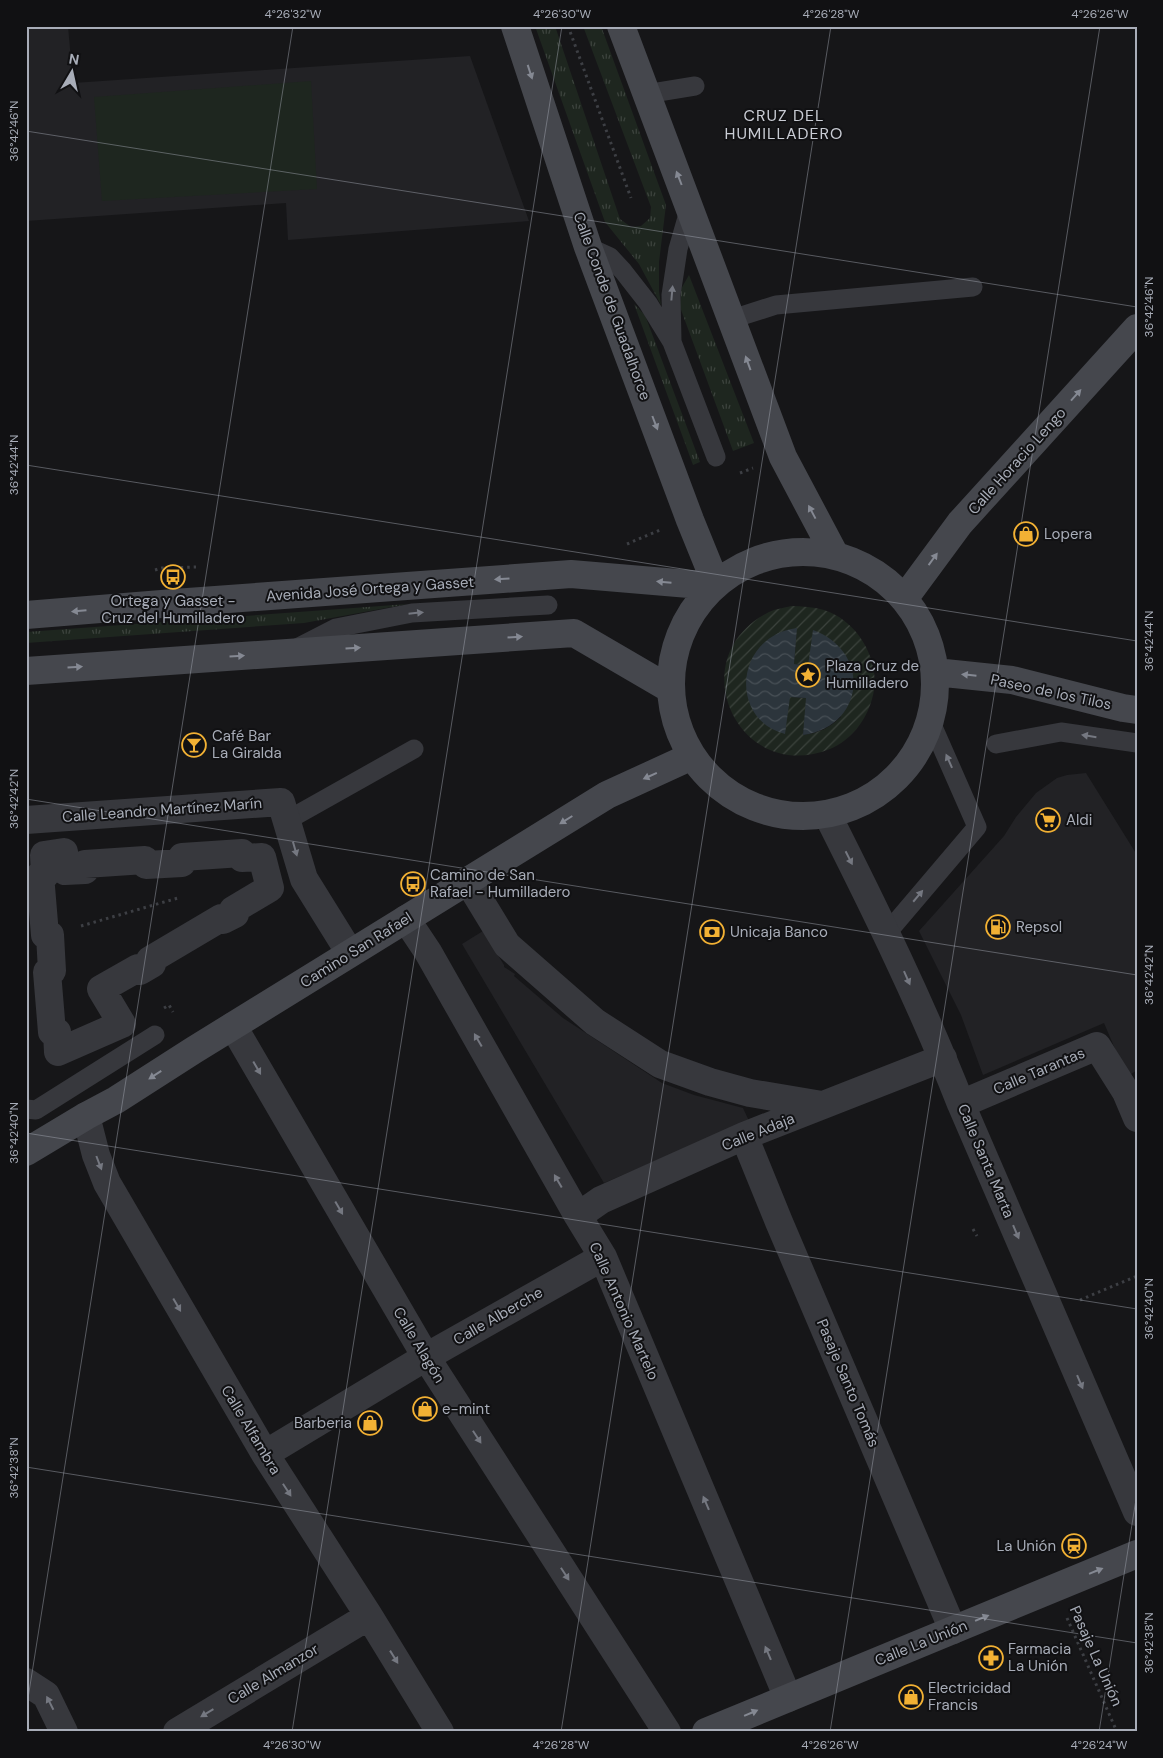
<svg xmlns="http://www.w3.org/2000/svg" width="1163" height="1758" viewBox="0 0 1163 1758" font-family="'DM Sans',sans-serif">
  <defs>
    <pattern id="grass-tufts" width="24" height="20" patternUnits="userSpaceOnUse" patternTransform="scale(1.25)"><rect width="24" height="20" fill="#1e261f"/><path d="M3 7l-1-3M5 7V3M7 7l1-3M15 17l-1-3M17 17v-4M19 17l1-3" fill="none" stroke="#3c433d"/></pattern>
    <pattern id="garden-furrows" width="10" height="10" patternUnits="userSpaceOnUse" patternTransform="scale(1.25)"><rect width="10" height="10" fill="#1e261f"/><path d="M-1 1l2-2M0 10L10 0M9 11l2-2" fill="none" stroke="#3c433d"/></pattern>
    <pattern id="water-waves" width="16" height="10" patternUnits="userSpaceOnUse" patternTransform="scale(1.25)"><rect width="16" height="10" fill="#2c353c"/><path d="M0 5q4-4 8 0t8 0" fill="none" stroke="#485056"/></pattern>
  </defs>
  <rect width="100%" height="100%" fill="#161618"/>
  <path fill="#222225" d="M26 26H68L73 83 470 56 529 221 288 240 286 203 26 221Z
    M1086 773 1137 855V1070L1127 1077 1104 1023 983 1075 961 1015 919 931 1004 836 1016 817 1036 793 1057 778 1067 775Z
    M483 931 504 965V967L515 974 514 976 563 1018 662 1083 694 1095 743 1108 749 1121 604 1183 462 944Z"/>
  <path fill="url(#grass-tufts)" d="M535 26H555L620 219 631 227 641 226 650 218 651 207 583 26H601L666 205 659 262V291L661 305 639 264 605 222Z
    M689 275 754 443 733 451 680 307 681 289Z
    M634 304 645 315 700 462 693 465Z
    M408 604 304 623 26 643V632Z"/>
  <path fill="url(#garden-furrows)" fill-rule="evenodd" d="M791 606C802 606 813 607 824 610 859 621 883 664 872 699 866 721 851 740 830 749 738 786 679 657 769 612 775 609 784 608 791 606ZM797 628 794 664 808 666 841 717C829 728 819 733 803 735L807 698 790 697Z"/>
  <path fill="#1e261f" d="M311 81 317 189 102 201 94 97Z"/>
  <path fill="url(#water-waves)" d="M797 628 794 664 808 666 813 630C872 652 865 726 803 735L806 698 790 697 785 734C728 719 735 636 797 628Z"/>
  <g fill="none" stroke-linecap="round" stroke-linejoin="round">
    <path stroke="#3d3f44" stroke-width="3" stroke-dasharray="2.5 4" stroke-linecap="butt" d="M568 26 631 198
      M740 473 753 468
      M627 544 660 530
      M155 570 162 568 196 567
      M81 926 178 898
      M164 1008 169 1005 173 1012
      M973 1229 977 1236
      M1080 1300 1137 1276
      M1067 1618 1117 1732"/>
    <path stroke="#37383d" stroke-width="19" d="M646 94 695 86
      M588 247 610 257 623 271 648 303 672 342 716 457
      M732 319 776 305 973 287
      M672 341 671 295 678 249 690 207
      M297 648 336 628 412 613 548 605
      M996 744 1061 732 1137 743
      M286 821 414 749
      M887 933 977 827 930 720
      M26 1109 36 1110 155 1035"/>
    <path stroke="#37383d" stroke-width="28" d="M827 814C875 909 922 1005 961 1104L1137 1512
      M26 820 281 802 304 879 350 953
      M64 852 65 871 85 870V864L145 860 146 865 182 863V857L242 853V858L262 857 270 888 233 910 235 914 223 920 221 918 150 960 152 964 140 971 138 968 101 989 122 1024 58 1052 57 1032H52L47 972 52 971 50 935H45L40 875H45L44 855Z
      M468 881 507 945 595 1022 660 1064 710 1082 750 1093 822 1105
      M406 919 428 952 578 1216 603 1257 788 1698
      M233 1026 426 1357 667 1732
      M961 1104 1097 1046 1126 1092 1137 1118
      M86 1116 96 1155 107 1183 265 1454 369 1616 440 1732
      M744 1136 779 1222 953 1630
      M578 1216 601 1200 744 1136 943 1058
      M265 1454 426 1357 603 1257
      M26 1682 46 1695 64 1732
      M177 1732 369 1616"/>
    <path stroke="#45474d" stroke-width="28" d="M515 26 588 247 690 520 716 584
      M621 26 783 457 835 555
      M671 684a132 132 0 1 1 264 0a132 132 0 1 1-264 0Z
      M904 599 960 523 1137 328
      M26 615 174 603 571 574 713 586
      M26 671 574 633 670 689
      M935 672 1012 680 1123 708 1137 710
      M26 1152 86 1116 116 1100 194 1050 607 795 692 756
      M706 1732 1137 1554"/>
  </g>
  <defs><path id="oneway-solid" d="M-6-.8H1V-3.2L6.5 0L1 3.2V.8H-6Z" transform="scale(1.25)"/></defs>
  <g fill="#858993">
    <use href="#oneway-solid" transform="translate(530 72) rotate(72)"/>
    <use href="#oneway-solid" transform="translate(679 178) rotate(-111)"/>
    <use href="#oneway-solid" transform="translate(748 363) rotate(-110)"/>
    <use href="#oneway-solid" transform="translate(1076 395) rotate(-48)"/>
    <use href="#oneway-solid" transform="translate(655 423) rotate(69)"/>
    <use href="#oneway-solid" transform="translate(812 512) rotate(-118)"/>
    <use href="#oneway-solid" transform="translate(933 559) rotate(-54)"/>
    <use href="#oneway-solid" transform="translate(502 579) rotate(176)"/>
    <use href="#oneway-solid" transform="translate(664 582) rotate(-175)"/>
    <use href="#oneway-solid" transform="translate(79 611) rotate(175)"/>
    <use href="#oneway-solid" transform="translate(515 637) rotate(-4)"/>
    <use href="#oneway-solid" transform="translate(353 648) rotate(-4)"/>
    <use href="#oneway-solid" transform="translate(237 656) rotate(-4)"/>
    <use href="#oneway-solid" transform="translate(75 667) rotate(-4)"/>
    <use href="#oneway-solid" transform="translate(969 675) rotate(-174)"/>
    <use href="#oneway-solid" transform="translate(650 776) rotate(156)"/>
    <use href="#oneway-solid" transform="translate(566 820) rotate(148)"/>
    <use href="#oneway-solid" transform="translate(155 1075) rotate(147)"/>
    <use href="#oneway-solid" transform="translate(1096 1571) rotate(-22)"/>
    <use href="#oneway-solid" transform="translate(982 1618) rotate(-22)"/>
    <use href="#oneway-solid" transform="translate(751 1713) rotate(-23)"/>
  </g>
  <g fill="#757881">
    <use href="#oneway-solid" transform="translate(672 293) rotate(-85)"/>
    <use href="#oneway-solid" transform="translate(416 613) rotate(-6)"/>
    <use href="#oneway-solid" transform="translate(1089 736) rotate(-171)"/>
    <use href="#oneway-solid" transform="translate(949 761) rotate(-114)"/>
    <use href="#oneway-solid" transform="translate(295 849) rotate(74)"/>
    <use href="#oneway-solid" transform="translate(849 858) rotate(63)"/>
    <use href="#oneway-solid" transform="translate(918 896) rotate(-50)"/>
    <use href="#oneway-solid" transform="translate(907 978) rotate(66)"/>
    <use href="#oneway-solid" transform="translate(478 1040) rotate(-120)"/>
    <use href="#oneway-solid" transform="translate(257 1068) rotate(60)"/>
    <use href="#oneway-solid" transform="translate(99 1163) rotate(69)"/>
    <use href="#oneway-solid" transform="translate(558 1181) rotate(-120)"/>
    <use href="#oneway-solid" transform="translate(339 1208) rotate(60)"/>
    <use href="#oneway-solid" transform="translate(1016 1232) rotate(67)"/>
    <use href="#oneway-solid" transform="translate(177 1305) rotate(60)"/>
    <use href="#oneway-solid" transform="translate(1080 1382) rotate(67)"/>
    <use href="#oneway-solid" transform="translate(477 1437) rotate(57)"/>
    <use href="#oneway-solid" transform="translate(287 1490) rotate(57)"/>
    <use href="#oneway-solid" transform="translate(706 1503) rotate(-113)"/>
    <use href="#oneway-solid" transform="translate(565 1574) rotate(57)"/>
    <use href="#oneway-solid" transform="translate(768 1653) rotate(-113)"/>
    <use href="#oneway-solid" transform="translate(394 1657) rotate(58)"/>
    <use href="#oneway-solid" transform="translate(50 1703) rotate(-117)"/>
    <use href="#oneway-solid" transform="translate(207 1713) rotate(149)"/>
  </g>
  <path fill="none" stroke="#a8adb8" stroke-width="1" stroke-opacity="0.45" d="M26 131 1137 307M26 465 1137 641M26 799 1137 975M26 1133 1137 1309M26 1467 1137 1643M26 1711 293 26M292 1732 562 26M561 1732 831 26M830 1732 1100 26M1099 1732 1137 1493"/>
  <defs>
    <g id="shop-ring" transform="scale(1.25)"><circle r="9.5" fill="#111113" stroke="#f2b134" stroke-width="1.5"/><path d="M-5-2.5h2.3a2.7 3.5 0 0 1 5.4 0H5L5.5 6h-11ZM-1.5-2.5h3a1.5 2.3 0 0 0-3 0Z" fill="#f2b134"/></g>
    <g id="bus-ring" transform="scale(1.25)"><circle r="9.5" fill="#111113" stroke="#f2b134" stroke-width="1.5"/><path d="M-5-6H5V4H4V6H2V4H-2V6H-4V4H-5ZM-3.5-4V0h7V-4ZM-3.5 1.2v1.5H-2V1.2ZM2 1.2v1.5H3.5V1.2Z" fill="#f2b134"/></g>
    <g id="sight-ring" transform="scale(1.25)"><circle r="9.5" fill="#111113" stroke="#f2b134" stroke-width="1.5"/><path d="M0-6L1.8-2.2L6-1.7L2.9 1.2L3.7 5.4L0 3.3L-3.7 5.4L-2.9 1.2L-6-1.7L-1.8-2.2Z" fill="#f2b134"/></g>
    <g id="bar-ring" transform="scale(1.25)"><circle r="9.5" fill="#111113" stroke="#f2b134" stroke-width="1.5"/><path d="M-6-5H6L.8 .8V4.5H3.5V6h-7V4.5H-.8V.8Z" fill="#f2b134"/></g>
    <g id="supermarket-ring" transform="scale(1.25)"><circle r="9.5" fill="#111113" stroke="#f2b134" stroke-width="1.5"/><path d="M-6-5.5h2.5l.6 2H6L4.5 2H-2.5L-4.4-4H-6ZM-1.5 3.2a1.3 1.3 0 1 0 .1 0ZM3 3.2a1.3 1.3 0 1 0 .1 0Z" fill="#f2b134"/></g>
    <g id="fuel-ring" transform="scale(1.25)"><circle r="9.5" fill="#111113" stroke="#f2b134" stroke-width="1.5"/><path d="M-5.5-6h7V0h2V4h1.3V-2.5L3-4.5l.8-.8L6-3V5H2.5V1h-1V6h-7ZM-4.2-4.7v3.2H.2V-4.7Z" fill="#f2b134"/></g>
    <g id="bank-ring" transform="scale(1.25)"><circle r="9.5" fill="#111113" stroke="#f2b134" stroke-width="1.5"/><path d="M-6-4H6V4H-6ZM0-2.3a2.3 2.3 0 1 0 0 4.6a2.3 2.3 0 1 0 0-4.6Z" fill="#f2b134"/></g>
    <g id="station-ring" transform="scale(1.25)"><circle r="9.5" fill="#111113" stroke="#f2b134" stroke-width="1.5"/><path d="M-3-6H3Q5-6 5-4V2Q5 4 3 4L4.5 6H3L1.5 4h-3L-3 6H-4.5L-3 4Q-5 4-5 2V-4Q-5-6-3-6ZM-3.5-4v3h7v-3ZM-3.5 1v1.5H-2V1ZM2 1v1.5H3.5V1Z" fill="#f2b134"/></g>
    <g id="pharmacy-ring" transform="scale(1.25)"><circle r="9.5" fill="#111113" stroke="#f2b134" stroke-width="1.5"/><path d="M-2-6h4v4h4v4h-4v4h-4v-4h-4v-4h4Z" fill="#f2b134"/></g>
  </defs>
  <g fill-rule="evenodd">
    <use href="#shop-ring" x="1026" y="534"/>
    <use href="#bus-ring" x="173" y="577"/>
    <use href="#sight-ring" x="808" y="675"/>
    <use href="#bar-ring" x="194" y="745"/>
    <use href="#supermarket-ring" x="1048" y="820"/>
    <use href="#bus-ring" x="413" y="884"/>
    <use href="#fuel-ring" x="998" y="927"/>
    <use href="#bank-ring" x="712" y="932"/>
    <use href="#shop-ring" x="425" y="1409"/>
    <use href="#shop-ring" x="370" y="1423"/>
    <use href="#station-ring" x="1074" y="1546"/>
    <use href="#pharmacy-ring" x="991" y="1658"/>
    <use href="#shop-ring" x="911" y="1697"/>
  </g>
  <g text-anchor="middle" stroke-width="4" stroke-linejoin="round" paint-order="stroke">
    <g font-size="15" fill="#a8adb8" stroke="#111113">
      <text transform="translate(612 306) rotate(70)" y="5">Calle Conde de Guadalhorce</text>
      <text transform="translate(1017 461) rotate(-48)" y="5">Calle Horacio Lengo</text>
      <text transform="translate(370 589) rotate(-4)" y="5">Avenida José Ortega y Gasset</text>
      <text transform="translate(1051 692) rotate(12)" y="5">Paseo de los Tilos</text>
      <text transform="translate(162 810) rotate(-4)" y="5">Calle Leandro Martínez Marín</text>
      <text transform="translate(356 950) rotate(-32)" y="5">Camino San Rafael</text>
      <text transform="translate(1039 1071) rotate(-23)" y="5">Calle Tarantas</text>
      <text transform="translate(758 1132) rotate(-22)" y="5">Calle Adaja</text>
      <text transform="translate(986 1161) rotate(67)" y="5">Calle Santa Marta</text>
      <text transform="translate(624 1311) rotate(66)" y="5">Calle Antonio Martelo</text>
      <text transform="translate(498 1316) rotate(-30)" y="5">Calle Alberche</text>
      <text transform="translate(419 1345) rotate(59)" y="5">Calle Alagón</text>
      <text transform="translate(848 1383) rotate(67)" y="5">Pasaje Santo Tomás</text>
      <text transform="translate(251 1430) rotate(59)" y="5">Calle Alfambra</text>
      <text transform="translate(921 1643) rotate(-22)" y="5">Calle La Unión</text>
      <text transform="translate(1096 1656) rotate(66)" y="5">Pasaje La Unión</text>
      <text transform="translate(273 1674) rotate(-31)" y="5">Calle Almanzor</text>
    </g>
    <g font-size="15" fill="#a8adb8" stroke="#111113" text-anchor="start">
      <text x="1044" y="539">Lopera</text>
      <text x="173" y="606" text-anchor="middle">Ortega y Gasset -<tspan x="173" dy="17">Cruz del Humilladero</tspan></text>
      <text x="826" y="671">Plaza Cruz de<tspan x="826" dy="17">Humilladero</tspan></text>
      <text x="212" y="741">Café Bar<tspan x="212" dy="17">La Giralda</tspan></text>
      <text x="1066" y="825">Aldi</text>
      <text x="430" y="880">Camino de San<tspan x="430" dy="17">Rafael - Humilladero</tspan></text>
      <text x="1016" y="932">Repsol</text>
      <text x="730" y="937">Unicaja Banco</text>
      <text x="442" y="1414">e-mint</text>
      <text x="352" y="1428" text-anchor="end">Barberia</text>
      <text x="1056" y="1551" text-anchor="end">La Unión</text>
      <text x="1008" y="1654">Farmacia<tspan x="1008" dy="17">La Unión</tspan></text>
      <text x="928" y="1693">Electricidad<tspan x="928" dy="17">Francis</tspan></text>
    </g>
    <g font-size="16" letter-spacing="1" fill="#c9ccd4" stroke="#111113">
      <text x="784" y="121">CRUZ DEL<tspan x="784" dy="18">HUMILLADERO</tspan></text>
    </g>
  </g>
  <rect width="1163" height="1758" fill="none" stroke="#111113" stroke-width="55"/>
  <g transform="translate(72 72) rotate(9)" stroke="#111113" stroke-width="4" paint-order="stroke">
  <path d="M0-4L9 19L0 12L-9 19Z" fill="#a8adb8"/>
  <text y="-8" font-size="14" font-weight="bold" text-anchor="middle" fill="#a8adb8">N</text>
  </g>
  <rect x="28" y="28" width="1108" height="1702" fill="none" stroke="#a8adb8" stroke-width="2"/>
  <g font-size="12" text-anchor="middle" fill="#a8adb8">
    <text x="293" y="18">4°26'32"W</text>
    <text x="562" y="18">4°26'30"W</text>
    <text x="831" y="18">4°26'28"W</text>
    <text x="1100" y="18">4°26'26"W</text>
    <text transform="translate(14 131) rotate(-90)" y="4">36°42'46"N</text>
    <text transform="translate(1149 307) rotate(-90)" y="4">36°42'46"N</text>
    <text transform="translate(14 465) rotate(-90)" y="4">36°42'44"N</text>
    <text transform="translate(1149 641) rotate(-90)" y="4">36°42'44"N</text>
    <text transform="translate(14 799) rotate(-90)" y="4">36°42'42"N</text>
    <text transform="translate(1149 975) rotate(-90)" y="4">36°42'42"N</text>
    <text transform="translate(14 1133) rotate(-90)" y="4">36°42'40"N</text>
    <text transform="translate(1149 1309) rotate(-90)" y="4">36°42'40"N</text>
    <text transform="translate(14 1468) rotate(-90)" y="4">36°42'38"N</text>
    <text transform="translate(1149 1643) rotate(-90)" y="4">36°42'38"N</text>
    <text x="292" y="1749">4°26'30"W</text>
    <text x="561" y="1749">4°26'28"W</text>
    <text x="830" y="1749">4°26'26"W</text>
    <text x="1099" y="1749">4°26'24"W</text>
  </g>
</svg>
